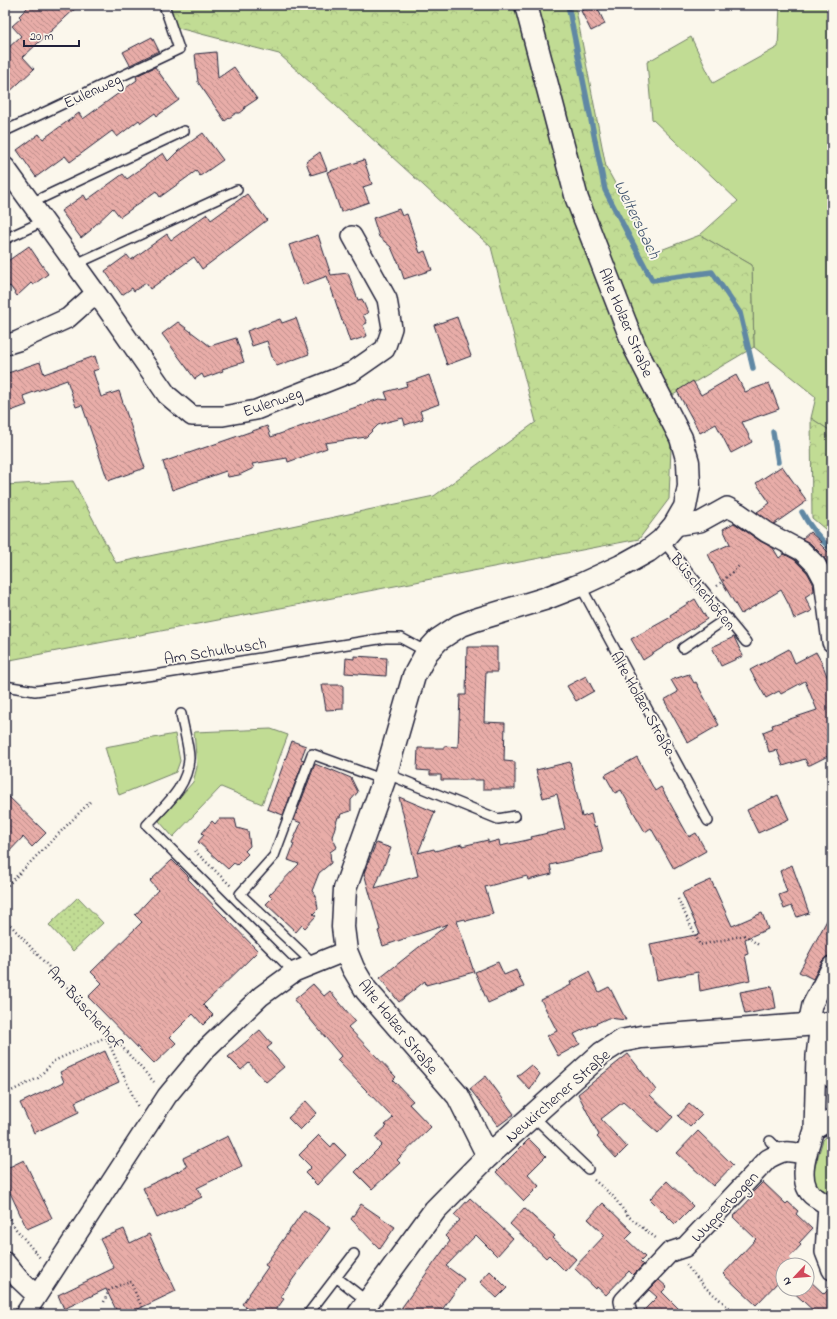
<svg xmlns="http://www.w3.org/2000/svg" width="837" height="1319" viewBox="0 0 837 1319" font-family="'Indie Flower',sans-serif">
  <defs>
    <pattern id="forest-crowns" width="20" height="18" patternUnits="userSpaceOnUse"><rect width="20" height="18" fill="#c1dc94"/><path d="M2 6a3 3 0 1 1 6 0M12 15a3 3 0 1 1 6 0" fill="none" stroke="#a6bc80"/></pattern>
    <pattern id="park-dots" width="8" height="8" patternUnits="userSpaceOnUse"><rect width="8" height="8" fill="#c1dc94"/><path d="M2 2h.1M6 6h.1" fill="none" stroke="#a6bc80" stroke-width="1.8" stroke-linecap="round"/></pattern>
    <pattern id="building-back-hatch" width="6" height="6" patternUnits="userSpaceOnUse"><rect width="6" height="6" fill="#e8ada8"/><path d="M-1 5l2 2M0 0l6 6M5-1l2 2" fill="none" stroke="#bc8c8a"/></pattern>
  </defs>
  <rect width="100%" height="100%" fill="#fbf7ec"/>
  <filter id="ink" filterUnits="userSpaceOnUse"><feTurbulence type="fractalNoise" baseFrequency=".025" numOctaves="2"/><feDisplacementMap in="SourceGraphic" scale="8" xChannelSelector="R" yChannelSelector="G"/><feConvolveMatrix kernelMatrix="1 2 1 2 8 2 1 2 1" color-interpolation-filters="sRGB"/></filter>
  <g filter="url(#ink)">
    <path fill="#c1dc94" stroke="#727f68" d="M780 5H832V432L811 418 816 397 754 347 752 265 700 235 738 201 652 119 647 62 691 37 713 83 778 47Z
      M271 729 288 735 262 804 221 787 173 837 159 821 193 782 197 767 194 732Z
      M175 734 180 761 176 772 119 795 105 747Z
      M832 1130V1197L822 1193 815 1184 813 1173 823 1140Z"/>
    <path fill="url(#forest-crowns)" stroke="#727f68" d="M169 5H575L606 167 653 253 700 235 752 265 754 347 673 395 669 499 639 539 5 661V485L73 481 116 563 434 496 536 422 491 247 279 54 174 27Z
      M811 418 832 432V535L812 518Z"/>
    <path fill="url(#park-dots)" stroke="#727f68" d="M78 897 103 923 73 951 49 925Z"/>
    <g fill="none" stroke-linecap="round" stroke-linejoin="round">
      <path stroke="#6088a4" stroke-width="5.5" d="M568 5 605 190 652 280 712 272 740 313 753 368
        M773 432 778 462
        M802 512C809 526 820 539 832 550"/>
    </g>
    <path fill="url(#building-back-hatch)" stroke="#22223b" d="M30 5H79L23 57 34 69 5 96V51L21 36 12 26 21 18 19 16Z
      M594 5H596L605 24 591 31 581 11Z
      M152 37 159 51 130 65 123 52Z
      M216 52 218 78 234 67 257 99 245 107 244 110 240 113H236L225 121 198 82 195 54Z
      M155 67 179 100 157 116 155 113 141 123 139 120 117 137 112 131 70 162 65 156 36 177 17 150 39 134 43 139 79 113 83 119 137 80 136 76Z
      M203 133 223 160 200 176 196 171 160 197 156 191 120 217 113 208 91 229V230L81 238 61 211 84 195 87 200 123 174 127 179 163 153 168 161 178 151Z
      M320 152 327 170 311 175 306 162Z
      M364 160 372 184 363 187 369 202 341 212 327 172Z
      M247 194 267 220 202 269 194 257 150 289 146 283 134 291 132 288 122 295 105 271 127 255 131 260 167 234 171 240 207 214 211 220Z
      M399 209 402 216 407 214 420 253 425 251 432 270 404 279 398 261H397L391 247 379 237 373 218Z
      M318 235 331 275 348 273 358 300 362 299 368 313 363 315 367 323 363 325 367 336 350 342 343 321H342L327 276 303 285 289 245Z
      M29 246 48 274 33 285 31 283 17 296 10 286 5 290V263Z
      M457 317 471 356 447 365 434 325Z
      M296 318 309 354 277 366 274 360H273L267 341 252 346 247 331 280 319 282 323Z
      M178 322 210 346 236 338 244 362 222 369 223 371 204 378 202 374 195 379 162 334Z
      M95 356 99 369 93 371 101 397 119 391 145 468 108 481 82 405 76 407 67 380 23 396 27 405 11 411 5 395V374L40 362 44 374Z
      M429 375 439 404 420 411 423 419 405 425 403 418 387 422 378 425 366 437 325 443 327 448 288 462 287 458 252 464 254 468 239 475 228 477 226 471 172 490 163 462 267 426 271 437 379 399 388 400 385 392 407 386 406 383Z
      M736 375 745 392 769 383 779 409 742 422 752 442 731 453 716 424 700 433 677 391 693 381 701 395Z
      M782 466 807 501 774 524 757 512 770 503 756 483Z
      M734 523 760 541 773 548 779 558 784 554 795 560 807 572 813 583 814 591 805 597 812 611 794 619 789 605 781 590 741 614 717 573 708 554 730 544 723 529Z
      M810 532 821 542 819 543 832 556V572L824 557 810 543 802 539Z
      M695 599 707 619 643 660 631 639 671 617 670 615Z
      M734 637 743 656 721 666 712 647Z
      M467 647H497V672H486L484 722 505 723 504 761 515 762V789H483V780H441V775H430V771L417 770 418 748H444V746L458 747 460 695H466Z
      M789 649 795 663 816 652 822 663 832 689V754L810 765H808L805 759 783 766 777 750 769 752 763 732 773 728 772 725 817 710 805 681 781 694 779 691 766 698 750 670Z
      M354 656 387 658 386 676 345 673 346 658 354 659Z
      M689 674 694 683 696 682 719 725 688 743 664 700 678 692 671 680Z
      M586 676 594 691 576 701 567 686Z
      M322 685H343V709L326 710Z
      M292 741 306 746 301 759 304 760 283 815 267 809Z
      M637 757 655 791 661 787 689 837 696 833 706 851 674 869 651 828 645 832 621 790 615 793 605 775Z
      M570 762 582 817 591 814 594 827 597 826 603 852 588 855V856L550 865 552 874 528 880 527 876 485 887 493 914 466 921 465 919 457 921 474 972 426 985 425 981 399 1002 380 978 448 924 383 946 378 931 380 930 364 873 376 843 391 848 375 888 418 876 399 797 435 812 418 853 434 849 435 851 462 844V846L488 840V843L499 840 500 846 532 839 531 837 565 829 557 794 543 798 536 770Z
      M315 764 332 771V770L351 778 358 792 351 800V811L341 814 340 817H338L332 837 337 847 330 852 331 863 319 873 312 891 316 896 318 909 313 914 316 916 305 928 302 925 296 932 266 904 272 898 269 895 299 864 288 860 294 844 292 843 301 823 294 820Z
      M5 793 46 833 32 847 23 837 5 856Z
      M778 795 789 819 758 833 747 810Z
      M219 819H235L237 828 248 831 250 846 245 851 248 854 237 865 234 863 228 869 198 842 204 835 202 833 212 821 215 824Z
      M172 860 189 877 188 879 258 951 203 1005 213 1015 203 1025 193 1014 170 1037 176 1043 154 1064 88 997 102 983 91 972 142 922 135 915 158 890 150 881Z
      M792 865 809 913 797 917 792 906 784 909 779 895 787 892 780 871Z
      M711 880 732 926 762 913 768 929 745 939 748 954 745 955 750 980 700 991 698 972 657 980 650 944 700 934 682 893Z
      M832 911V953L831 955 826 957 822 961 813 979 799 972Z
      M498 962 504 975 516 970 524 987 488 1003 475 972Z
      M589 972 599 992 609 987 611 990 626 1020 608 1018 574 1034 580 1044 558 1056 547 1036 557 1031 541 1000 571 985 570 982Z
      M313 984 324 996 330 991 355 1021 348 1027 396 1077 393 1080 413 1101 409 1104 431 1127 397 1160 400 1163 372 1189 355 1172 382 1145 375 1137 387 1126 385 1125 393 1118 337 1060 341 1056 294 1000Z
      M772 986 776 1008 745 1014 740 992Z
      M260 1030 272 1044 267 1048 284 1067 266 1082 249 1063 241 1070 228 1057Z
      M105 1051 119 1082 75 1102 79 1112 34 1133 20 1103 64 1082 60 1072Z
      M628 1054 656 1090 650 1095 673 1117 658 1133 623 1102 601 1119 627 1147 616 1158 597 1137 599 1135 578 1094Z
      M531 1065 540 1074 530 1090 517 1076Z
      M486 1076 514 1114 498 1126 470 1089Z
      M306 1101 317 1113 300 1130 288 1118Z
      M689 1104 702 1115 690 1127 678 1116Z
      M698 1131 733 1165 713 1186 677 1153Z
      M319 1135 331 1147 334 1143 346 1155 317 1185 305 1173 311 1167 299 1155Z
      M228 1136 242 1166 197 1188 202 1197 157 1218 143 1188 187 1167 183 1158Z
      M529 1139 546 1156 528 1174 539 1186 524 1201 496 1172Z
      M24 1160 52 1218 27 1229 5 1182V1169Z
      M667 1181 693 1206 675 1224 650 1199Z
      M763 1182 786 1204 788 1202 798 1211 796 1214 812 1229 799 1243 801 1245 789 1258 795 1264 794 1265H783V1283L780 1280 756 1305 723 1274 756 1239 733 1217 753 1196 751 1194Z
      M470 1198 513 1238 497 1256 476 1235 446 1266 464 1279 439 1314H397L450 1241 445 1236 460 1220 454 1215Z
      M603 1203 633 1232 626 1239 645 1257 640 1262 643 1265 633 1275 629 1271 606 1295 597 1287 596 1289 574 1268 605 1235 588 1219Z
      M361 1204 395 1227 380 1249 351 1219Z
      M524 1208 555 1236 553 1238 576 1259 565 1271 549 1255 546 1258 510 1224Z
      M304 1210 330 1228 280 1297 284 1299 273 1314H256L242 1304 268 1267 265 1265Z
      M124 1229 130 1243 149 1234 176 1291 128 1314H118L106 1289 64 1309 58 1295 114 1268 100 1239Z
      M490 1271 507 1288 497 1298 480 1282Z
      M807 1278 824 1294 832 1286V1314H817L790 1289H807Z
      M659 1280 667 1287 662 1292 684 1314H640L657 1297 649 1290Z"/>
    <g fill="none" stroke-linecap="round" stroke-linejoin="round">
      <g stroke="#22223b" stroke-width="12">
        <path id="service" d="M5 131 179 49 164 5
          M31 203 184 131
          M5 239 44 221
          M76 264 237 190
          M662 540 746 642
          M580 585 708 821
          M683 648 727 618
          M5 686 35 691 161 674 385 638H401L427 652
          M181 714C183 727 189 746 189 758 188 787 165 805 147 825L294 972
          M385 773 498 819 515 816
          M314 964 240 894 274 856 312 754 384 780
          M532 1115 588 1169
          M770 1141 781 1152
          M336 1277 368 1302
          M308 1314 354 1254"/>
      </g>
      <g stroke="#22223b" stroke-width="22">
        <path id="minor" d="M5 167 96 293 167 395 192 416H223L256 410 352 372 385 349 392 328 387 299 352 236
          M5 345 18 341 68 318 96 293
          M674 526 700 522 727 507 739 513 766 532 802 551 816 565 824 580 832 642
          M808 1024 812 1005 832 966
          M832 1119 814 1130C808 1149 793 1187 818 1199 822 1202 826 1205 832 1205
          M814 1130 816 1056 820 1024 826 1068 832 1078
          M828 1205 825 1252 832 1270
          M5 1262 19 1279 37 1296
          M25 1314 167 1096 205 1050 261 996 294 972 346 951
          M627 1314 624 1301 670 1252 685 1247 768 1159C786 1149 787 1151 807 1155"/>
      </g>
      <g stroke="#22223b" stroke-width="25">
        <path id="tertiary" d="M488 1156 458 1096 366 990 353 968 346 951 343 927 345 889 384 780 414 676 427 652 438 640 459 626 475 620 544 599 580 585 621 566 648 551 662 540 674 526 685 507 689 486 688 462 681 438 635 348 577 199 526 5"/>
      </g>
      <g stroke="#22223b" stroke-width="25">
        <path id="secondary" d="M359 1314 435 1210 488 1156 602 1053 621 1041 641 1037 832 1023"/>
      </g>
      <path stroke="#22223b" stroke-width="2.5" stroke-dasharray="1 3" stroke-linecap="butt" d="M717 586 740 565
        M195 851 231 886
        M5 888 90 802
        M678 899 700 945 745 935 760 946
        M5 919 154 1082
        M5 1094 38 1078 54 1061 106 1037 138 1107
        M594 1180 612 1195 628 1216 657 1239
        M5 1212 16 1229 40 1258
        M686 1265 707 1289 737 1314
        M104 1302 109 1290 130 1281 145 1314"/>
      <use href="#service" stroke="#fbf7ec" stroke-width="9"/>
      <use href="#minor" stroke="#fbf7ec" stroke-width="19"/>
      <use href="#tertiary" stroke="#fbf7ec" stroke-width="22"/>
      <use href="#secondary" stroke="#fbf7ec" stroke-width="22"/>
    </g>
  </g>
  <g text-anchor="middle" stroke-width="3.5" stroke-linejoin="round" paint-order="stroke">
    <g font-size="16" fill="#22223b" stroke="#fbf7ec">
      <text transform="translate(92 90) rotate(-25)" y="6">Eulenweg</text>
      <text transform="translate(627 322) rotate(67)" y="6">Alte Holzer Straße</text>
      <text transform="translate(272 401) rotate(-19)" y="6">Eulenweg</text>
      <text transform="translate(704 591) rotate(51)" y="6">Büscherhöfen</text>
      <text transform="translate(215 650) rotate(-9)" y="6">Am Schulbusch</text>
      <text transform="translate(644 703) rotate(61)" y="6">Alte Holzer Straße</text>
      <text transform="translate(86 1007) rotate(48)" y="6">Am Büscherhof</text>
      <text transform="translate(399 1026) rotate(51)" y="6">Alte Holzer Straße</text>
      <text transform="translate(557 1095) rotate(-41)" y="6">Neukirchener Straße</text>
      <text transform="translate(724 1206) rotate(-47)" y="6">Wupperbogen</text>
    </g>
    <g font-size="17" font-style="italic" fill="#415570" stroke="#fbf7ec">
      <text transform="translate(638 219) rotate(64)" y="6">Weltersbach</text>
    </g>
  </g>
  <rect width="837" height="1319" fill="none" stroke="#fbf7ec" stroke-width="20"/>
  <rect x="10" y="10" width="817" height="1299" fill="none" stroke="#22223b" stroke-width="1.5" filter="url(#ink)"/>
  <g transform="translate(795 1277) rotate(244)"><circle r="19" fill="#fbf7ec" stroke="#a4a2a5"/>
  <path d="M0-3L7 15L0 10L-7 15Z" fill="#d1495b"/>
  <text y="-6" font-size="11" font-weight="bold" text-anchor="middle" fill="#22223b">N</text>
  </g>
  <path d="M24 40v6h55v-6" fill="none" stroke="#22223b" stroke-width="2"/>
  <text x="30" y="40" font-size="12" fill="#22223b" stroke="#fbf7ec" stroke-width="3" paint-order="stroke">20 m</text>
</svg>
